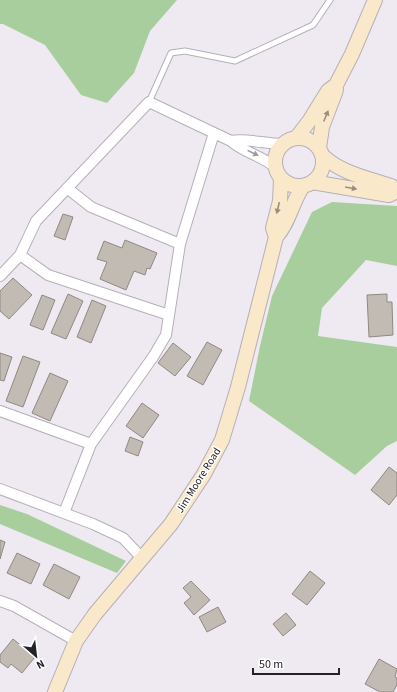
<svg xmlns="http://www.w3.org/2000/svg" width="397" height="692" viewBox="0 0 397 692" font-family="'Source Sans 3',sans-serif">
  <rect width="100%" height="100%" fill="#efeaf2"/>
  <path fill="#a7ce9c" d="M0 0H177L150 31 134 73 107 103 81 95 45 45 3 24H0Z
    M332 202 397 206V266L366 260 322 308 318 336 397 347V441L387 446 355 475 249 401 260 346 272 296 312 212Z
    M0 505 27 514 126 561 117 573 0 524Z"/>
  <path fill="#c1bbb4" stroke="#8e8982" d="M63 214 73 217 65 240 54 236Z
    M125 240 157 253 150 269 147 268 145 275 134 271 126 290 100 279 107 262 97 259 104 241 122 248Z
    M13 278 32 295 9 319 0 311V291Z
    M68 294 83 301 66 339 51 333Z
    M387 294V302H392L393 335 369 337 367 295Z
    M42 295 55 300 43 330 30 325Z
    M92 300 106 306 91 343 77 337Z
    M207 342 222 350 203 385 187 376Z
    M173 343 191 357 175 376 158 363Z
    M0 353 12 357 4 381 0 380Z
    M23 356 40 362 23 407 6 401Z
    M50 373 68 381 50 421 32 413Z
    M142 403 159 415 143 438 126 426Z
    M130 437 143 442 138 456 125 451Z
    M389 467 397 473V495L389 505 371 490Z
    M0 540 5 542 0 559Z
    M17 553 40 564 31 584 7 573Z
    M54 564 80 577 69 599 43 585Z
    M310 571 325 583 307 605 292 594Z
    M191 581 210 600 194 615 184 603 191 597 183 588Z
    M218 607 226 622 207 632 199 617Z
    M286 613 296 625 283 636 273 624Z
    M13 639 35 657 22 673 11 664 8 668 0 662V655Z
    M379 659 397 669 395 677 397 678V685L393 692H380L365 684Z"/>
  <g fill="none" stroke-linecap="round" stroke-linejoin="round">
    <g stroke="#b5b0b8" stroke-width="7">
      <path id="lane" d="M149 102 171 53 185 51 235 61 313 25 330 0"/>
    </g>
    <g stroke="#b5b0b8" stroke-width="12">
      <path id="street" d="M231 141C247 138 265 144 282 144
        M67 188 91 207 180 244
        M20 255 48 275 169 315
        M0 276 20 255 36 221 149 102 231 141C243 152 262 156 275 167
        M0 411 91 444
        M0 489 93 524 123 538 142 558
        M64 513 91 444 153 357 166 335 180 244 214 133
        M0 601 14 606 76 641"/>
    </g>
    <g stroke="#b5b0b8" stroke-width="16">
      <path id="secondary" d="M297 137 310 120 328 91 336 85 352 54 375 0
        M275 162a24 24 0 1 1 48 0a24 24 0 1 1-48 0Z
        M319 148 322 127 335 93 336 89
        M323 156C341 173 367 178 391 186L397 191
        M312 182 389 195 397 191
        M276 237 273 228 280 201 281 179
        M55 692 76 641 95 614 171 524 204 474 222 440 238 387 276 237C289 223 292 202 303 186"/>
    </g>
    <use href="#lane" stroke="#fff" stroke-width="5"/>
    <use href="#street" stroke="#fff" stroke-width="10"/>
    <use href="#secondary" stroke="#f9e8ca" stroke-width="14"/>
  </g>
  <defs><path id="oneway-solid" d="M-6-.8H1V-3.2L6.5 0L1 3.2V.8H-6Z"/></defs>
  <g fill="#998f80">
    <use href="#oneway-solid" transform="translate(326 116) rotate(-68)"/>
    <use href="#oneway-solid" transform="translate(351 188) rotate(10)"/>
    <use href="#oneway-solid" transform="translate(278 208) rotate(103)"/>
  </g>
  <use fill="#9c9c9d" href="#oneway-solid" transform="translate(253 153) rotate(26)"/>
  <g text-anchor="middle" stroke-width="3" stroke-linejoin="round" paint-order="stroke">
    <g font-size="11" fill="#242225" stroke="#fff">
      <text transform="translate(198 480) rotate(-58)" y="4">Jim Moore Road</text>
    </g>
  </g>
  <g transform="translate(36 656) rotate(152)" stroke="#ffffff" stroke-width="3" paint-order="stroke">
  <path d="M0-3L7 15L0 10L-7 15Z" fill="#242225"/>
  <text y="-6" font-size="11" font-weight="bold" text-anchor="middle" fill="#242225">N</text>
  </g>
  <path d="M253 668v6h86v-6" fill="none" stroke="#242225" stroke-width="2"/>
  <text x="259" y="668" font-size="12" fill="#242225" stroke="#ffffff" stroke-width="3" paint-order="stroke">50 m</text>
</svg>
